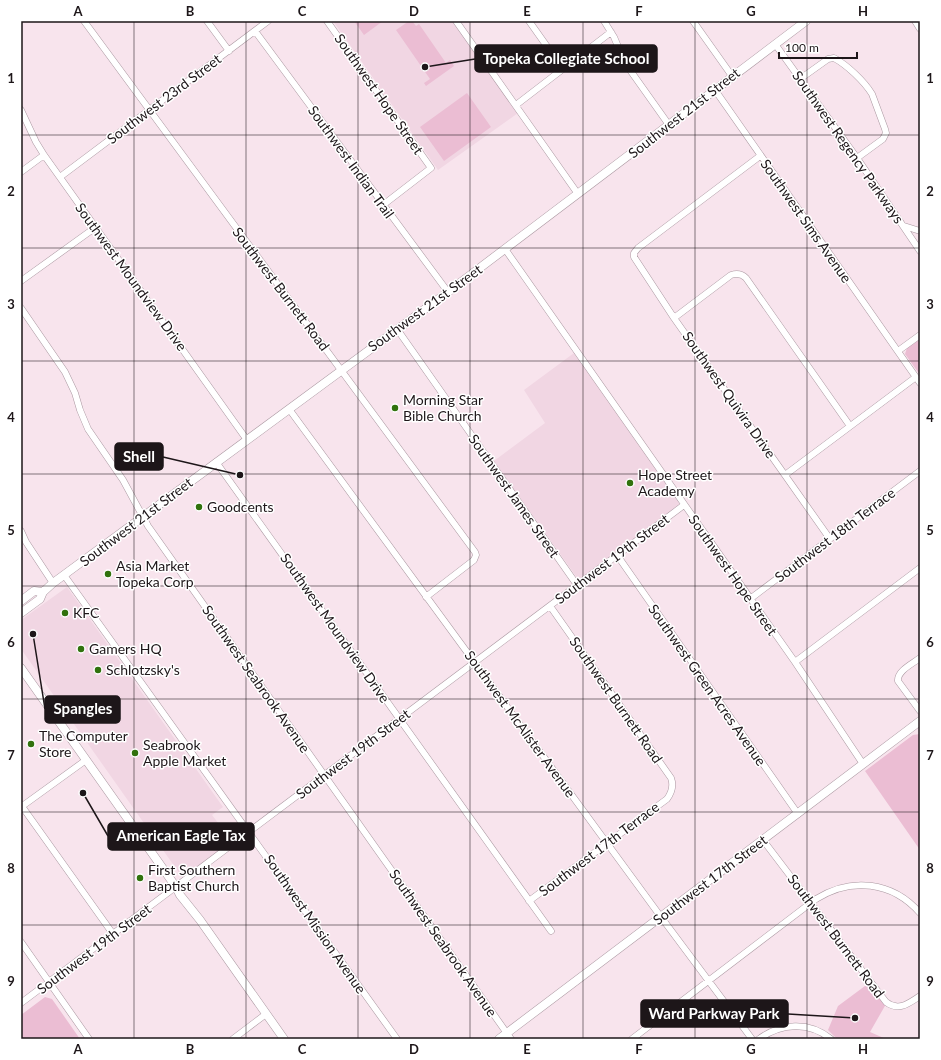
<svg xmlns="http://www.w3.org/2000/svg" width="941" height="1060" viewBox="0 0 941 1060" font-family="Lato,sans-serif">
  <rect width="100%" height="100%" fill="#f8e4ed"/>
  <path fill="#f1d6e3" d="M333 21H453L518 113 438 170Z
    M574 353 678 501 679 504 678 506 581 578 578 579 494 461 545 423 524 390Z
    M67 587 223 807 212 815 232 841 185 877H182L21 649V620Z"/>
  <path fill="#ebbdd3" d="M354 21H383L364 35Z
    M409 21H412L416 26 419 24 446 63 450 60 454 66 426 86 424 83 430 79 396 30Z
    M467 93 491 127 444 161 420 127Z
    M920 339V375L905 354 907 348Z
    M920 734V850L865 771 913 735Z
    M869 983 886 1004 870 1032 886 1039H837L828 1030 838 1006Z
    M45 997 52 999 80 1039H21V1015Z"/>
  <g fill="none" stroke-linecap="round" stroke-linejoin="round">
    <g stroke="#aa97a0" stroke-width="7">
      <path id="minor" d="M84 21 475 552 476 555 474 560 426 597
        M207 21 229 51
        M327 21 431 168 383 205
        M456 21 578 194
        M529 21 563 69
        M604 21 614 37 625 63 669 125
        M693 21 732 76
        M915 21 920 29
        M255 31 448 292
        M775 44 857 158 920 251
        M800 79 828 59 834 58C847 65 864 81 872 94L885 129 886 133 883 139 857 158
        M715 90 920 383
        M516 105 611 32
        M21 110 36 142 44 155 247 440
        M760 156 638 248 634 253V257L674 318 830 539
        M21 172 44 155
        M60 177 268 21
        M904 226 920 231
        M505 249 795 662 863 764
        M21 281 96 227
        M21 308 65 372 75 393 80 410 88 429 123 480 148 526 511 1039
        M674 318 731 275C737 273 742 274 746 278L850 426
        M397 329 577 585
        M898 351 920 335
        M289 409 661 917 752 1039
        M216 462 551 931
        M785 475 916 377
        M21 531 26 542 53 583
        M617 555 798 814
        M64 575 397 1039
        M750 599 920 471
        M920 658C912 664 897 671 898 681L920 711
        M795 662 920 568
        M21 805 113 934
        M21 807 86 760
        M763 840 886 1002C899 1012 909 1003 920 996
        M529 901 667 799C672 792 674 786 671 778L550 606
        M21 942 89 1039
        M21 1003 684 505
        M233 1039 266 1014
        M632 1039 816 899C851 877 892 881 920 913
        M759 1039C781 1023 809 1021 831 1039"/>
    </g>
    <g stroke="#aa97a0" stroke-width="9">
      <path id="secondary" d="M21 601 34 591 43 592
        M21 613 40 599 43 592 53 583 448 292 806 21
        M21 668 176 887 180 895 200 920 284 1039
        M499 1039 920 721"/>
    </g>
    <use href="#minor" stroke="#fff" stroke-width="6"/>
    <use href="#secondary" stroke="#fff" stroke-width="8"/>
  </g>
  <path fill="none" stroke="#1d1619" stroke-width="1" stroke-opacity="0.55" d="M134 21V1039M246 21V1039M358 21V1039M470 21V1039M583 21V1039M695 21V1039M807 21V1039M21 135H920M21 248H920M21 361H920M21 474H920M21 586H920M21 699H920M21 812H920M21 925H920"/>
  <g fill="#31720d" stroke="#fff" stroke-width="1.5">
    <circle cx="395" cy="408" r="4"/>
    <circle cx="630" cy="483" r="4"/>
    <circle cx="199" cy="507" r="4"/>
    <circle cx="108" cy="574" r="4"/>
    <circle cx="65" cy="613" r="4"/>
    <circle cx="81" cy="649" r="4"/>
    <circle cx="98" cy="670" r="4"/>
    <circle cx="31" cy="744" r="4"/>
    <circle cx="135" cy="753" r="4"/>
    <circle cx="140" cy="878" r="4"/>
  </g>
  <g text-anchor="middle" stroke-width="3" stroke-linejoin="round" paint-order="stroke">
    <g font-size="14" fill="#1d1619" stroke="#fff">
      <text transform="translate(379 94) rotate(55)" y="5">Southwest Hope Street</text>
      <text transform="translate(164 99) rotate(-37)" y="5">Southwest 23rd Street</text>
      <text transform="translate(684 113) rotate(-38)" y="5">Southwest 21st Street</text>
      <text transform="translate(848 147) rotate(55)" y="5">Southwest Regency Parkways</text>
      <text transform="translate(351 162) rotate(54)" y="5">Southwest Indian Trail</text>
      <text transform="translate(806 221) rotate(55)" y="5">Southwest Sims Avenue</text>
      <text transform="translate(131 277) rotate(54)" y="5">Southwest Moundview Drive</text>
      <text transform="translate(281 289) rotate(53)" y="5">Southwest Burnett Road</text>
      <text transform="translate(425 308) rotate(-36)" y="5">Southwest 21st Street</text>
      <text transform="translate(729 395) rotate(55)" y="5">Southwest Quivira Drive</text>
      <text transform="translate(514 496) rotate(55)" y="5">Southwest James Street</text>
      <text transform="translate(136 522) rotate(-37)" y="5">Southwest 21st Street</text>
      <text transform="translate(835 535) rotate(-37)" y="5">Southwest 18th Terrace</text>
      <text transform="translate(612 559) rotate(-37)" y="5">Southwest 19th Street</text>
      <text transform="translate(733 575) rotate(55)" y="5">Southwest Hope Street</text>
      <text transform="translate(335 628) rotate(55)" y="5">Southwest Moundview Drive</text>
      <text transform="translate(256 679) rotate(55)" y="5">Southwest Seabrook Avenue</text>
      <text transform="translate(707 685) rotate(55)" y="5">Southwest Green Acres Avenue</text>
      <text transform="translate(616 700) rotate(55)" y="5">Southwest Burnett Road</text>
      <text transform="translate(520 724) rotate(54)" y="5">Southwest McAlister Avenue</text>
      <text transform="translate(353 754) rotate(-37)" y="5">Southwest 19th Street</text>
      <text transform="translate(599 849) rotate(-37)" y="5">Southwest 17th Terrace</text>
      <text transform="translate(710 880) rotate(-37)" y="5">Southwest 17th Street</text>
      <text transform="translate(315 924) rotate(55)" y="5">Southwest Mission Avenue</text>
      <text transform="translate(836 936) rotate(53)" y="5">Southwest Burnett Road</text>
      <text transform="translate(443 943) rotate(55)" y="5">Southwest Seabrook Avenue</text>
      <text transform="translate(94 949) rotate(-37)" y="5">Southwest 19th Street</text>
    </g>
    <g font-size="14" fill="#1d1619" stroke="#fff" text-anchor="start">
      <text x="403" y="405">Morning Star<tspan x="403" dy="16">Bible Church</tspan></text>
      <text x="638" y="480">Hope Street<tspan x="638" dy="16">Academy</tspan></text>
      <text x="207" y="512">Goodcents</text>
      <text x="116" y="571">Asia Market<tspan x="116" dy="16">Topeka Corp</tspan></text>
      <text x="73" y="618">KFC</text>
      <text x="89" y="654">Gamers HQ</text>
      <text x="106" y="675">Schlotzsky's</text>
      <text x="39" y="741">The Computer<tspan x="39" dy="16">Store</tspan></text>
      <text x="143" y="750">Seabrook<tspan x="143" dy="16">Apple Market</tspan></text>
      <text x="148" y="875">First Southern<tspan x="148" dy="16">Baptist Church</tspan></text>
    </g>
  </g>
  <path fill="none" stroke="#1d1619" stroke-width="1.5" d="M425 67L475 59M240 475L163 457M33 634L45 709M83 793L108 836M855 1018L788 1014"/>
  <g fill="#1d1619" stroke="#fff" stroke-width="1.5">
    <circle cx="425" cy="67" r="4"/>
    <circle cx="240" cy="475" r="4"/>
    <circle cx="33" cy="634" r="4"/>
    <circle cx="83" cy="793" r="4"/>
    <circle cx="855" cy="1018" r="4"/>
  </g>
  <g fill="#1d1619" stroke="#1d1619" stroke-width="1.5">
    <rect x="475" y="45" width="182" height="27" rx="4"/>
    <rect x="115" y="443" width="48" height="27" rx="4"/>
    <rect x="45" y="696" width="75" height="27" rx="4"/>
    <rect x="108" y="823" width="146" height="27" rx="4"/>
    <rect x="641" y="1000" width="147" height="27" rx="4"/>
  </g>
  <g font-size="15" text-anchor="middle" font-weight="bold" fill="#fff">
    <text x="566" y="64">Topeka Collegiate School</text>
    <text x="139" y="462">Shell</text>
    <text x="83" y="714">Spangles</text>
    <text x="181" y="841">American Eagle Tax</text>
    <text x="714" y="1019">Ward Parkway Park</text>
  </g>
  <rect width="941" height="1060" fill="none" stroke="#ffffff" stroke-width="44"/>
  <path d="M779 52v6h78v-6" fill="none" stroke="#1d1619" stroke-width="2"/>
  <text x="785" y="52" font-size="12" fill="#1d1619" stroke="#ffffff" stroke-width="3" paint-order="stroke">100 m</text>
  <rect x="22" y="22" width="897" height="1016" fill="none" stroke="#1d1619" stroke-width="1.5"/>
  <g font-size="13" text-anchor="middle" font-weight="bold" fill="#1d1619">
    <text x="78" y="16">A</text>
    <text x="190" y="16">B</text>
    <text x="302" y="16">C</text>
    <text x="414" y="16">D</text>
    <text x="527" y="16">E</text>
    <text x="639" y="16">F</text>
    <text x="751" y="16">G</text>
    <text x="863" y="16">H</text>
    <text x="11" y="83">1</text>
    <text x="930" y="83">1</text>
    <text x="11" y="196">2</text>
    <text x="930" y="196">2</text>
    <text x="11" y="309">3</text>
    <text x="930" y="309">3</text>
    <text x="11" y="422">4</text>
    <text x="930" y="422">4</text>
    <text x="11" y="535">5</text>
    <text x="930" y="535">5</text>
    <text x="11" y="647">6</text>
    <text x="930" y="647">6</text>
    <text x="11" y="760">7</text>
    <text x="930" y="760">7</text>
    <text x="11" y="873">8</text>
    <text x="930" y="873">8</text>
    <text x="11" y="986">9</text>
    <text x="930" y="986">9</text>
    <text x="78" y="1054">A</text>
    <text x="190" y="1054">B</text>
    <text x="302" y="1054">C</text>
    <text x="414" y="1054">D</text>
    <text x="527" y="1054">E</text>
    <text x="639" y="1054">F</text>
    <text x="751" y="1054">G</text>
    <text x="863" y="1054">H</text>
  </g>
</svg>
